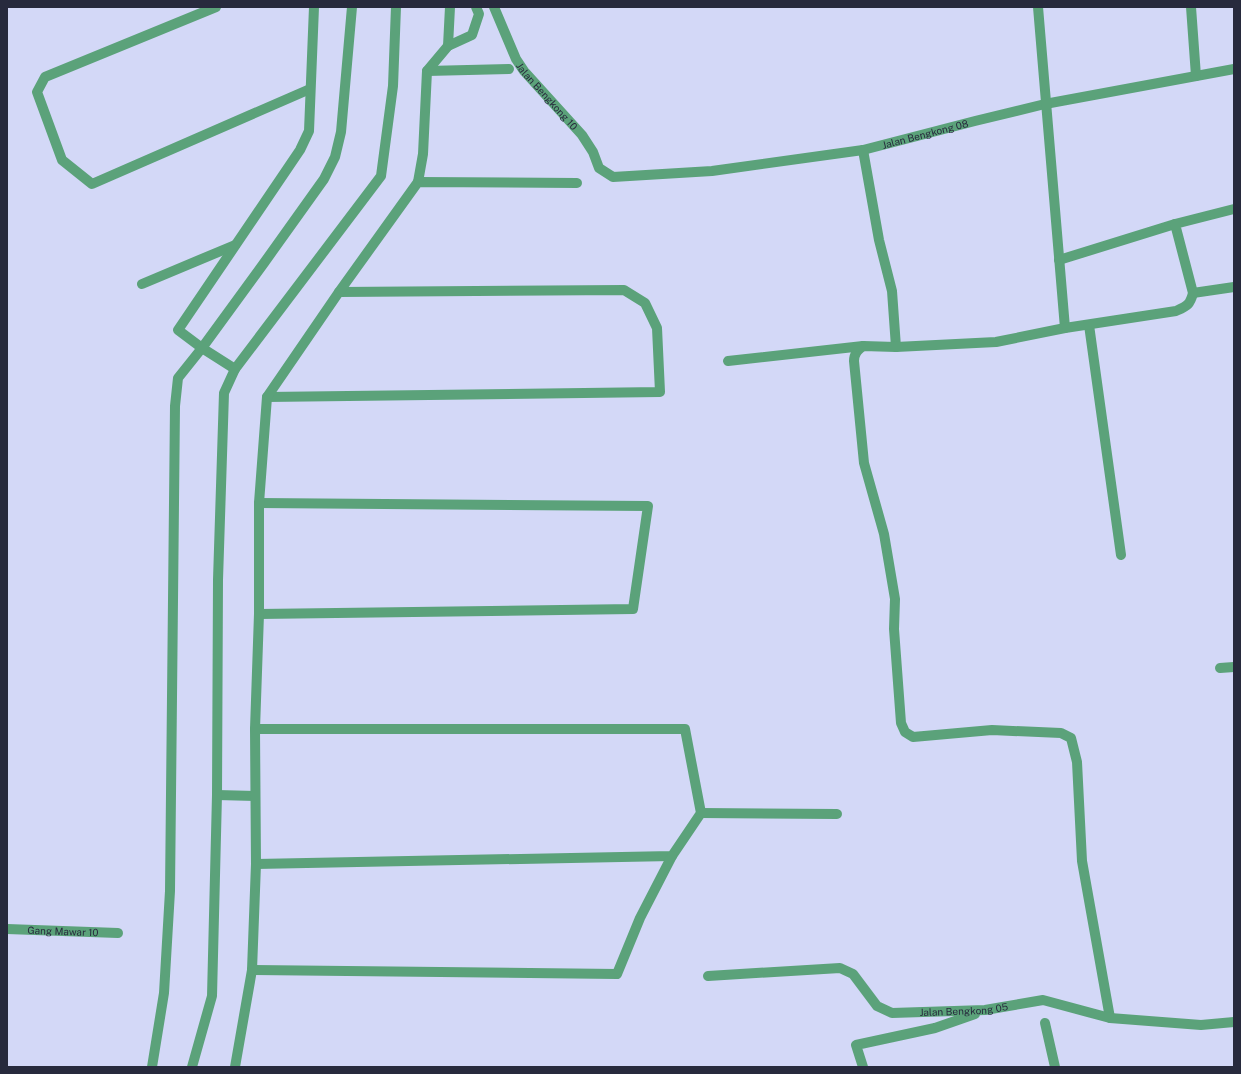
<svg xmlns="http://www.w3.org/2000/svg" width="1241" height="1074" viewBox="0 0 1241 1074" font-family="'Public Sans',sans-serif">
  <rect width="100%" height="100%" fill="#d3d8f7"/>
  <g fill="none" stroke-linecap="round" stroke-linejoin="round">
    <g stroke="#5ba27a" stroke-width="10">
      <path d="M216 7 45 77 37 92 62 160 92 184 310 89"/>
      <path id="s1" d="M494 7 516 59 524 71 582 135 593 152 599 168 613 177 712 171 863 150 975 121 1045 104 1234 69"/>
      <path d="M1038 7 1065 328"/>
      <path d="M1191 7 1196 76"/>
      <path d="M448 46 450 7"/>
      <path d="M427 71 509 69"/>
      <path d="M863 150 879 240 892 291 896 347"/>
      <path d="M418 182 423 154 427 71 448 46 472 35 479 14 476 7"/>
      <path d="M1059 260 1175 224"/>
      <path d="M142 284 235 245"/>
      <path d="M1193 293 1234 287"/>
      <path d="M1089 325 1121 555"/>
      <path d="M863 346C857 351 854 354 854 361L864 463 884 534 895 599 894 629 901 723 905 732 913 737 992 730 1061 733 1071 738 1077 762 1082 861 1110 1018"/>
      <path d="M728 361 863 346 896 347 996 342 1065 328 1176 311C1187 306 1190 305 1193 293L1175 224 1234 209"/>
      <path d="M235 369 202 348 178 330 300 150 309 131 314 7"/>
      <path d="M267 397 660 392 657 328 645 303 624 290 339 292"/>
      <path d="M259 503 648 506 633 609 259 614"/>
      <path d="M1220 668 1234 667"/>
      <path d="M255 729H685L701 813 672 856 256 864"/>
      <path d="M217 795 255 796"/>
      <path d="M701 813 837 814"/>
      <path id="s2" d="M7 929 118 933"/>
      <path d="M252 970 617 974 640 918 672 856"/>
      <path id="s3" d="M708 976 840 968 853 974 877 1006 892 1013 985 1010 1043 1000 1110 1018 1201 1025 1234 1022"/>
      <path d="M1045 1023 1055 1067"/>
      <path d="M152 1067 164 993 170 891 175 406 178 378 202 348 264 263 324 179 335 157 341 132 352 7"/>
      <path d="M192 1067 212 996 217 795 218 580 224 393 235 369 381 176 393 86 396 7"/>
      <path d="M235 1067 252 970 256 864 255 729 259 614V503L267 397 339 292 418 182 577 183"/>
      <path d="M863 1067 856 1045 935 1028 975 1014"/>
    </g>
  </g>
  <g text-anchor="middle" stroke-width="3" stroke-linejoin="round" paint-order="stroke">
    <g font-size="10" fill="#272a3d" stroke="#e2e6fb">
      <text dy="4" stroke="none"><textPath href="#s1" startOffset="105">Jalan Bengkong 10</textPath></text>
      <text dy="4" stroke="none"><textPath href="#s1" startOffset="527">Jalan Bengkong 08</textPath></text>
      <text dy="4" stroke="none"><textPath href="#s2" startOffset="56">Gang Mawar 10</textPath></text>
      <text dy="4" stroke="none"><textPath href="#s3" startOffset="275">Jalan Bengkong 05</textPath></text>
    </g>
  </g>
  <rect width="1241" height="1074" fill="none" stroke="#272a3d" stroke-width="16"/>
</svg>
